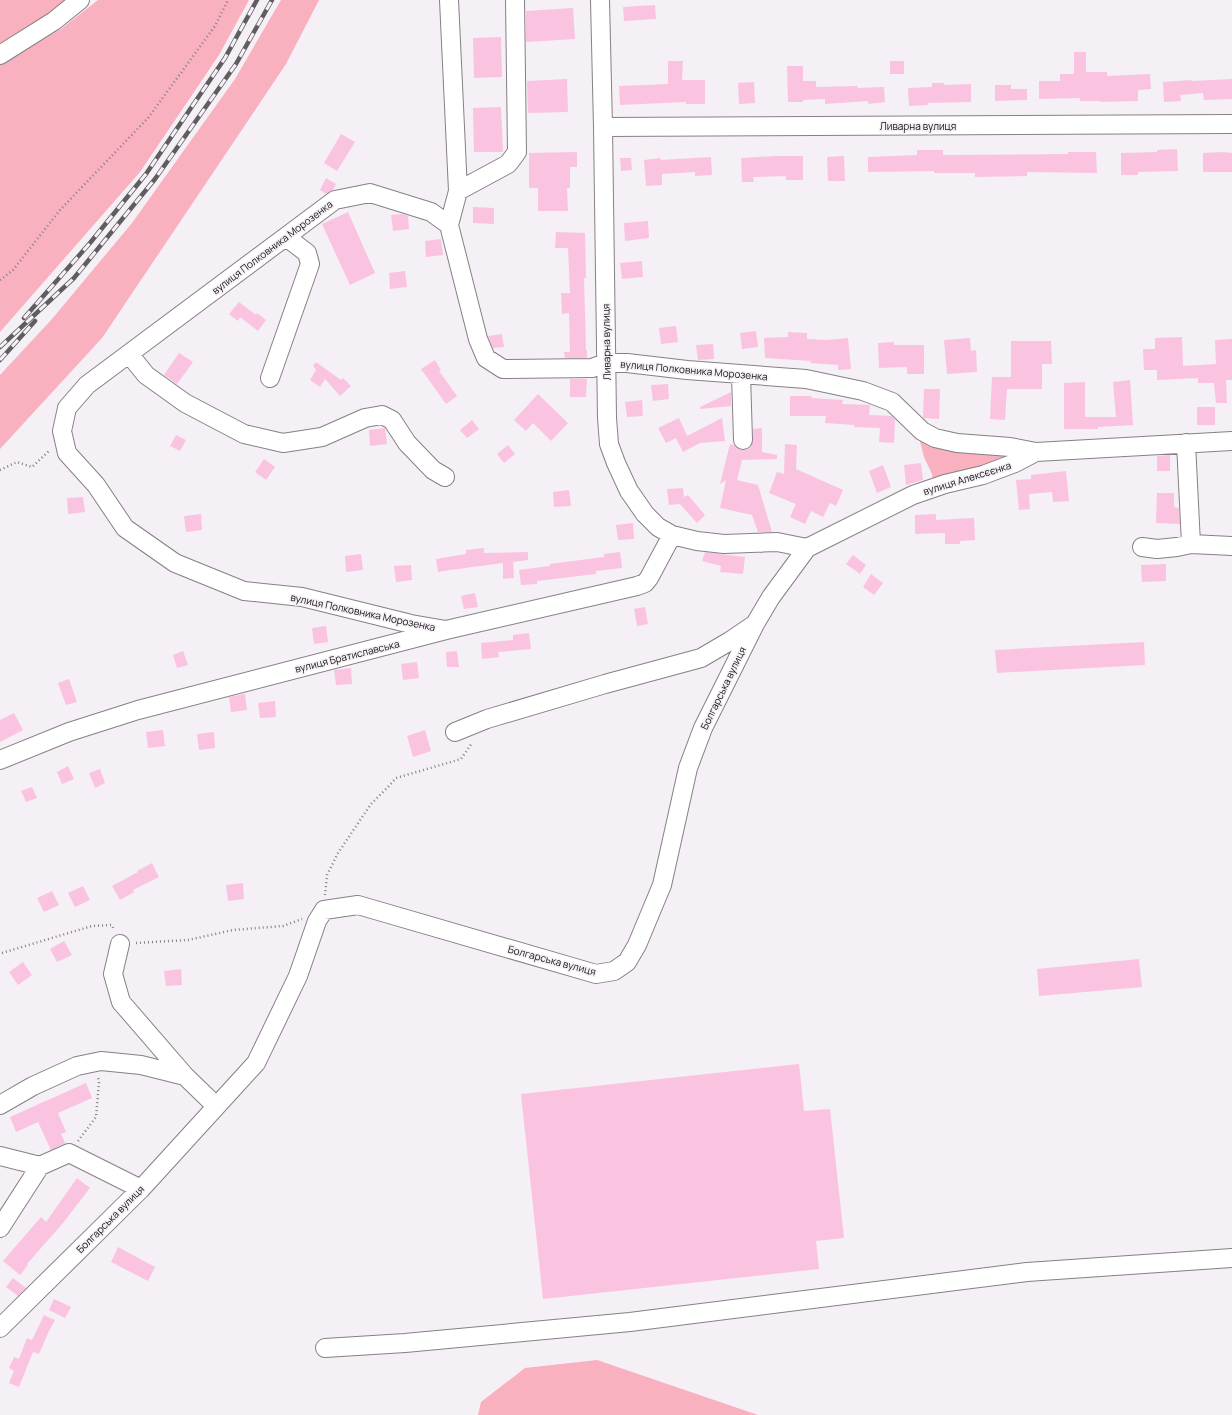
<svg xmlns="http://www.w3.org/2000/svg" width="1232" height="1415" viewBox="0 0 1232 1415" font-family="Manrope,sans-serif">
  <rect width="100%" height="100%" fill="#f5eff6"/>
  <path fill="#f9b0bf" d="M0 0H69L52 14 0 46Z
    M98 0H249L219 55 140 172 0 332V65L61 29Z
    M281 0H319L286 64 102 338 0 449V375L52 319 132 223 235 79Z
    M919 437 1011 451 1013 460 933 483 932 474 924 457Z
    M597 1360 758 1415H478L481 1402 525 1368Z"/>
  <path fill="#fac4e1" d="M655 5 656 19 624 21 623 7Z
    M573 8 575 39 526 42V11Z
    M501 37 502 77 474 78 473 38Z
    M1074 52H1086V72H1107V76L1150 74 1151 89 1138 90V101L1100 102V101H1080V98L1039 99V81H1060V74H1074Z
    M668 61H683L682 80H705V104H686V102L620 105 619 86 668 84Z
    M890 61H904V74H890Z
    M787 66H803V81H816V87L857 86 858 88 884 87 885 102 868 104V101L825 104V99L803 100V102H788Z
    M567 79 568 112 528 113 527 81Z
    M1232 79V99L1204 100 1203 93 1180 95 1181 101 1164 102 1163 82 1191 80 1192 81Z
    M754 82 755 103 739 104 738 83Z
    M932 83H944V85L971 84V102L928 103V105L909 106 908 88 932 87Z
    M995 85H1011V89H1027V100L995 101Z
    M501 107 503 152H474L473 108Z
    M341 134 355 142 337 171 324 163Z
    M1177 149 1178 171 1138 172V175H1121V153L1157 152V150Z
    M917 150H943V155L1068 154V152H1096L1097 173 1027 172V176L975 177V173H934V171L868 172V157L917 155Z
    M577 152V167H570V188H567L568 211H538V188H529V153Z
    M1222 152 1232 153V172H1203V153Z
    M774 156H803V180H786V176L753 177 754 182H742L741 158Z
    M844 156 845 181H828L827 157Z
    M711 157 712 175 695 176V172L662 174V185L646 186 644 160 660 158 661 160Z
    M620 158H631L632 170 621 171Z
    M326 178 336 184 333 190 326 194 320 190Z
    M473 207 494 208V224L473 223Z
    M348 212 375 273 350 285 322 224Z
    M402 214 408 216 409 229 393 231 391 215Z
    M648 221 649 238 625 241 624 223Z
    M556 232 585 233 586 278H584L586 350H587V358H565L564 352H570L569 313 562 314 561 293H570L568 248H555Z
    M441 239 443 255 426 257 425 241Z
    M642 261 643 277 622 279 620 263Z
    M405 271 407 287 390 289 389 273Z
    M239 302 256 315 257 313 266 320 258 331 240 317 238 321 229 314Z
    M676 326 678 342 661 344 659 328Z
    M756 331 758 347 742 349 740 333Z
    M788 332 807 333V339L827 340 848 338 851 369 838 370V365L810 363 811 361 765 358 764 338 788 337Z
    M502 334 504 347 493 348 488 336Z
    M1182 337 1183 366 1216 364 1215 340 1232 339V380H1226L1227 403H1216L1214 383H1198V378L1157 380V370H1144L1143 349H1155V338Z
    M970 338 971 351 976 350 977 372 947 374 944 340Z
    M1011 341H1051L1052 364H1042V389H1007L1005 420 990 419 992 377H1011Z
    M894 342V345H924V374H907V367L879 368 878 343Z
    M713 344 714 359 698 360 696 345Z
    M179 353 193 362 177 384 164 375Z
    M435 360 441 370 439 371 457 396 446 404 421 369Z
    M316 362 341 380 343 378 351 386 340 396 325 379 320 387 310 380 316 370 313 366Z
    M570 379H587L586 397H570Z
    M1130 380 1133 425 1098 427V429H1064V383L1085 382V417H1116L1113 382Z
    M668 384 669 399 653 401 651 385Z
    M924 389H940L939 419 923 418Z
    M731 392V406L700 409V407Z
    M538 394 568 423 551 441 533 423 526 431 514 420Z
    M790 396H812L811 398 843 400 842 404 870 405 869 415 892 416 895 420 894 443 879 442 880 428 854 427 855 425 825 423 826 416H790Z
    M642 400 643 416 627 417 625 402Z
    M1197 407H1215V425H1197Z
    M679 418 687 436 722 418 725 441 700 443 683 452 676 438 666 443 658 428Z
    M472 420 479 429 467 438 460 430Z
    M385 428 387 444 370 446 369 430Z
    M762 428V452L777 455V459L742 460 737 480 758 485 772 532H758L752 515 720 508 726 480 720 484 730 444 734 445 738 449 743 450 748 449 752 445 753 429Z
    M176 435 186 440 180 451 170 446Z
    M785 444 797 445 796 469 843 490 836 506 830 503 823 517 811 511 805 524 790 517 796 504 769 493 777 472 784 474Z
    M508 445 515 454 504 463 497 454Z
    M1170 455V471H1157V456Z
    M264 459 275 467 266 480 255 472Z
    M921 463 923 480 906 485 904 465Z
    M883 465 891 487 877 493 869 471Z
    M1066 471 1069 501 1053 502 1052 492 1029 494 1030 509 1019 510 1016 480 1031 479V475Z
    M683 488 684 497 688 495 705 515 697 523 680 504 669 505 667 489Z
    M569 490 571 506 554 507 553 492Z
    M1157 493H1174V507L1179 508 1180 524 1156 523Z
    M83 497 85 512 68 514 67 498Z
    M201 514 202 530 186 532 184 516Z
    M936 514V520L974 518 975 540 960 541V544H945V533L915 534V515Z
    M633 523 634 539 618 540 616 525Z
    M484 548V553L528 552V560L513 562 514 578 503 579V563L450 570 438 572 436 559 466 554V550Z
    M620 552 622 568 596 571V574L537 581V584L521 585 519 570 550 566V564L604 557V554Z
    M705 552 745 557 743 574 720 572 721 566 702 561Z
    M361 554 363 570 346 572 345 556Z
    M853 555 866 565 860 574 846 564Z
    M1166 564V581L1142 582 1141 565Z
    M411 565 412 580 396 582 394 566Z
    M871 574 883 583 874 595 863 587Z
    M475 593 478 607 464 609 461 596Z
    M645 607 648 624 637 626 634 609Z
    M326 626 328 642 314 644 312 628Z
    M529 633 531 649 498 652 499 657 482 659 481 643 513 640V635Z
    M1144 642 1145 665 997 673 995 650Z
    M183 651 188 665 177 668 173 655Z
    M457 651 459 667H447L446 652Z
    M417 662 419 678 403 680 401 664Z
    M351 668 352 684 336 685 334 670Z
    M69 679 77 702 66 705 58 683Z
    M245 694 247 710 231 712 229 697Z
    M275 701 276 717 260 718 258 703Z
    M14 713 23 730 0 742V720Z
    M163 730 165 746 148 748 146 732Z
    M425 730 431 751 413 757 407 736Z
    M214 732 215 748 199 750 197 734Z
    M68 766 74 779 62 784 57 772Z
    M100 769 105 783 95 788 89 773Z
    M32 787 37 798 26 802 21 791Z
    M152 863 159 877 133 890 134 892 120 900 112 886 138 872 137 871Z
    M243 883 244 899 228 901 226 885Z
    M83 886 90 900 75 907 68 893Z
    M52 891 59 905 44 912 37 898Z
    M64 941 72 955 57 962 50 949Z
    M1139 959 1142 987 1039 996 1037 969Z
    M23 962 32 975 18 985 9 972Z
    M181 969 182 985 166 986 164 971Z
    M799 1064 804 1111 830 1109 844 1238 816 1241 819 1269 543 1299 521 1094Z
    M86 1083 92 1098 58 1113 66 1132 61 1134 65 1143 51 1150 38 1122 16 1132 10 1117Z
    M77 1178 90 1188 63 1223 27 1264 28 1265 20 1275 3 1261 41 1217 46 1222Z
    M118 1247 155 1267 148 1281 111 1262Z
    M13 1278 26 1288 18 1296 6 1287Z
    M54 1299 71 1307 65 1318 49 1310Z
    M44 1315 55 1320 49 1331 39 1354 33 1352 19 1387 9 1383 14 1371 9 1368 14 1357 19 1359 27 1338 32 1340Z"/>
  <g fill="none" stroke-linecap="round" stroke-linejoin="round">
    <g stroke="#868086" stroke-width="20">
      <path id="minor" d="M449 0 458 191 449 225
        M600 0 603 127 607 418 609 444 616 463 629 491 645 514 658 527 672 535 697 541 724 544 777 542 807 548
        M0 55 54 21 80 0
        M603 127 1232 124
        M458 191 508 164 517 152 515 0
        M129 354 146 375 185 403 244 434 283 443 322 437 365 418 382 415 392 420 407 443 433 470 445 477
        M741 374 743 440
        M270 378 310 264 307 253 286 237
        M1186 443 1191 544
        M1142 547 1157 549 1177 547 1191 544 1232 546
        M446 630 411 624 302 597 244 591 175 563 125 528 96 485 67 453 62 431 67 408 87 385 335 200 370 193 431 212 449 225 478 339 486 358 503 369 592 368 606 363H627L687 370 806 379 863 391 892 402 922 431 935 438 957 443 1010 447 1036 452
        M455 732 487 719 605 684 701 658 730 641 752 626
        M0 760 69 732 138 710 446 630 637 586 645 583 649 578 672 535
        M120 944 113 974 121 1002 185 1076
        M0 1105 33 1086 77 1066 101 1061 141 1065 185 1076 216 1106
        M0 1156 40 1166 0 1228
        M40 1166 69 1153 141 1189
        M0 1328 141 1189 256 1063 298 976 317 921 324 910 358 905 596 974 614 971 627 962 637 945 662 885 688 768 703 728 755 624 771 597 807 548 913 495 945 484 983 475 1015 463 1036 452 1232 441
        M325 1348 405 1343 630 1322 1027 1272 1232 1258"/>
    </g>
    <path stroke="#848084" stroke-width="2.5" stroke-dasharray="1 3" stroke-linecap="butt" d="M0 280 13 270 60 210 148 118 215 26 228 0
      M0 470 17 462 32 467 50 450
      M325 895 327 875 338 853 371 804 388 787 396 778 461 759 472 743
      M136 943 188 940 233 930 283 926 302 919
      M2 953 92 926 112 925 114 930
      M78 1141 96 1117 99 1082 98 1077"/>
    <use href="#minor" stroke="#fff" stroke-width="18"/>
    <g stroke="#605d61" stroke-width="4.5">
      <path id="rail" d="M24 318 90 243 146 174 225 58 257 0
        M0 347 74 278 155 179 236 64 272 0
        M0 360 35 321"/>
    </g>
    <use href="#rail" stroke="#f5eff6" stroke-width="3" stroke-dasharray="9" stroke-linecap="butt"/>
  </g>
  <g text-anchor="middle" stroke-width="3" stroke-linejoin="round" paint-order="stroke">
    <g font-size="10" fill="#151315" stroke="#f5eff6">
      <text x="918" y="130">Ливарна вулиця</text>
      <text transform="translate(272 247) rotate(-37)" y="4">вулиця Полковника Морозенка</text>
      <text transform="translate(606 342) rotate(-91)" y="4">Ливарна вулиця</text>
      <text transform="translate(694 370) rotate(5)" y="4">вулиця Полковника Морозенка</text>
      <text transform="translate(967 478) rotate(-17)" y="4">вулиця Алексєєнка</text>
      <text transform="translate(363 612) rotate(12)" y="4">вулиця Полковника Морозенка</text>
      <text transform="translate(347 656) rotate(-14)" y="4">вулиця Братиславська</text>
      <text transform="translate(723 688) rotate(-64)" y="4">Болгарська вулиця</text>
      <text transform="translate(552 960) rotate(15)" y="4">Болгарська вулиця</text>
      <text transform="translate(110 1219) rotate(-45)" y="4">Болгарська вулиця</text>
    </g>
  </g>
</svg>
